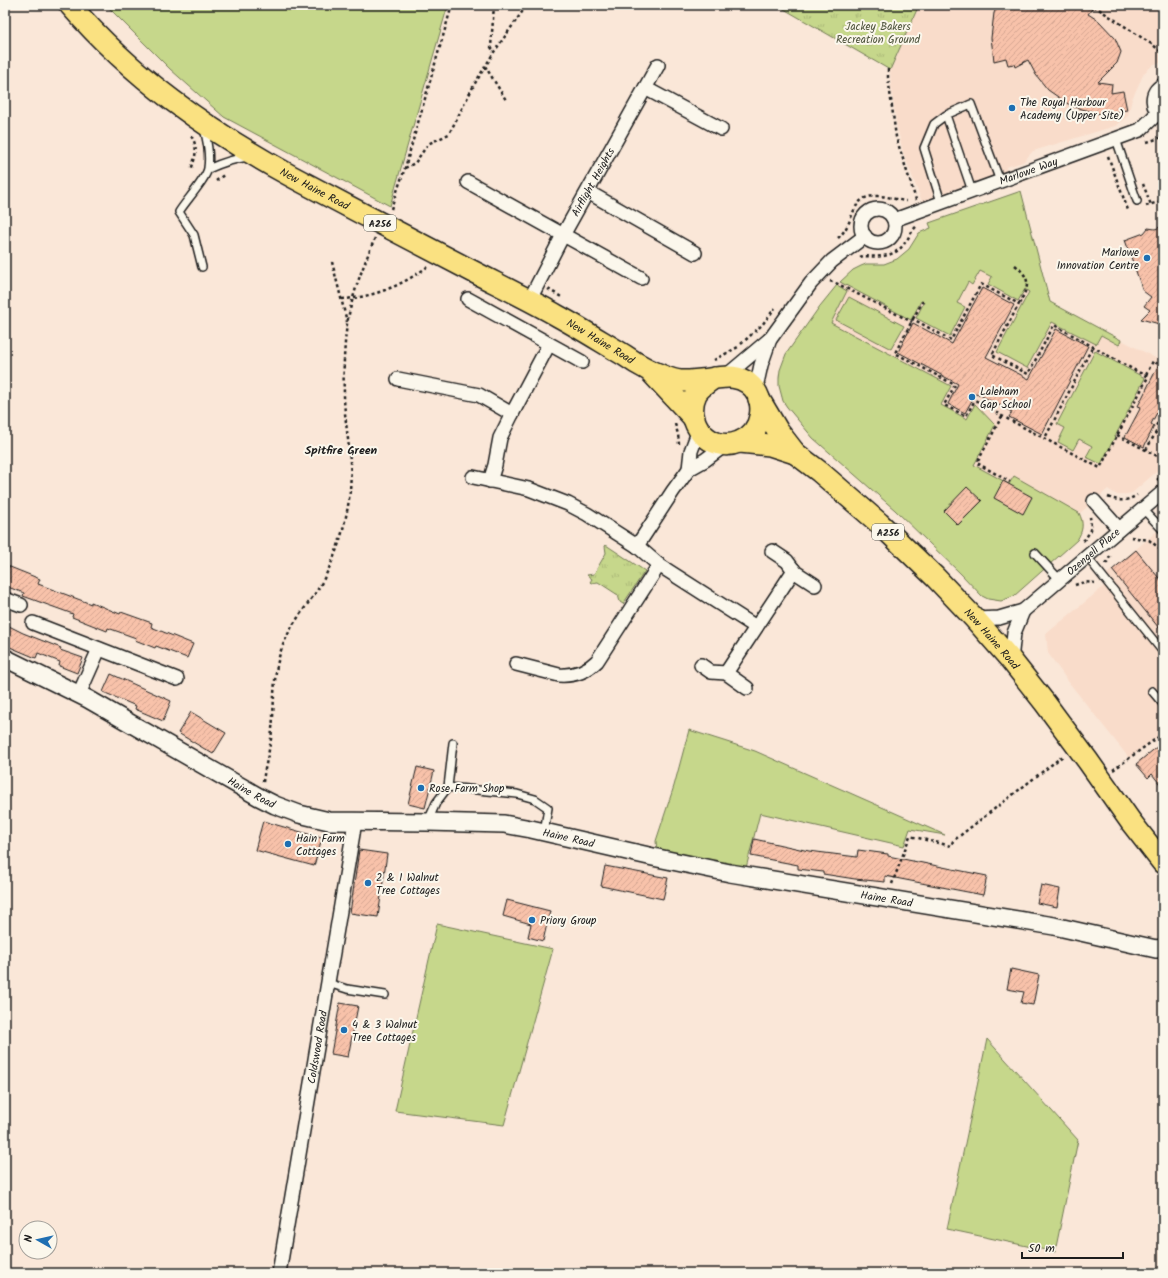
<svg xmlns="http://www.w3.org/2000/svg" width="1168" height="1278" viewBox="0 0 1168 1278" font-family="Kalam,sans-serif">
  <defs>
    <pattern id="park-tufts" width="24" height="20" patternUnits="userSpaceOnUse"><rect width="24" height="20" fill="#c6d78b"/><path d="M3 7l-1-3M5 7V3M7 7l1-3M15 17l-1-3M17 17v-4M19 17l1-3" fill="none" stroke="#aab877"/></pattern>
    <pattern id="building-hatch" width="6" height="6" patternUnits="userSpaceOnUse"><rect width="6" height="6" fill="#f8c2aa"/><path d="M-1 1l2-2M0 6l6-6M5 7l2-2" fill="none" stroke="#d4a692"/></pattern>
  </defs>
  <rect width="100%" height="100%" fill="#fae7d8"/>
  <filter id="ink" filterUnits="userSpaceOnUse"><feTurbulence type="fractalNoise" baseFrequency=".025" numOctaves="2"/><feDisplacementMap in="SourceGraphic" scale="8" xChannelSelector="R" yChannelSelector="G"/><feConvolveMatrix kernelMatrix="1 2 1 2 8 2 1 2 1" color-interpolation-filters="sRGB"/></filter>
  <g filter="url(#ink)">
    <path fill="#f9dcca" d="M919 5H1163V62L1154 64 1144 73 1132 99 1128 116 1115 126 1033 151 1023 162 1006 167 1007 172 922 202 903 152 897 127 891 86 890 70Z
      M1021 191 1050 302 1163 362V466L1132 493 1122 495H1117L1108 489 1080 513 1083 522V527L1082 531 1077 540 1014 596 1001 601H995L982 596 961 574 895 510 813 438 787 407 783 401 779 386V378L780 370 786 354 820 306 837 285 853 270 866 264H884L897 259 909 249 919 233 931 228 929 223Z
      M1163 526V739L1160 735 1129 758 1067 680 1048 653 1046 634 1102 588 1104 586 1100 580Z"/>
    <path fill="#c6d78b" stroke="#717a54" d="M106 5H448L390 206 224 117 170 69Z
      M1021 191 1050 302 1121 340 1119 345 1101 335 1096 344 1052 322 1027 368 997 352 1029 292 1025 289 1018 301 988 284 992 277 980 271 972 285 968 282 957 303 965 307 950 336 916 318 924 302 921 301 911 320 840 282 853 270 861 266 866 264H884L897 259 909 249 919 233 931 228 929 223Z
      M837 285 847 291 831 323 951 386 941 405 967 419 975 404 995 425 974 465 1009 484 1014 476 1079 513C1084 523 1083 531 1077 540L1014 596 1001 601 988 599 982 596 961 574 895 510 813 438 787 407 783 401 779 386V378L780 370 786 354 820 306Z
      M849 297 904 326 891 349 836 320Z
      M1095 351 1145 378 1101 464 1086 457 1092 446 1079 439 1073 450 1058 442 1065 428 1057 424Z
      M689 730 755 751 945 835 910 829 904 846 760 813 746 868 657 851 656 841 674 786Z
      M437 924 553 949 504 1125 395 1111Z
      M987 1039 1078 1140 1055 1252 947 1229Z"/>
    <path fill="url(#park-tufts)" stroke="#717a54" d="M777 5H919L890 70Z
      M606 545 645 571 623 604 620 602 618 595 598 582 591 583 590 582 592 579 587 575 594 574 606 553 605 546Z"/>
    <path fill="url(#building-hatch)" stroke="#1c1c1c" d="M998 5H1095L1088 14 1099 21 1115 38 1121 52 1117 63 1098 82 1112 84 1111 93 1123 91 1127 110 1100 114 1071 106 1048 90 1036 75 1028 60 1015 67 1014 64 1008 65 1006 58 994 61 991 38 994 13Z
      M1163 226V325L1141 319 1150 310 1144 306 1151 297 1143 291 1125 240 1144 233 1148 228 1155 229Z
      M982 288 1014 305 986 357 1029 379 1056 329 1088 346 1042 434 1009 417 1012 412 976 393 965 413 948 404 958 384 898 352 913 323 952 344Z
      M1163 356V401L1151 424 1154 426 1144 447 1125 437 1141 407 1138 406Z
      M1003 481 1032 497 1023 514 994 498Z
      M967 487 982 501 958 525 944 511Z
      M1136 550 1163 583V633L1112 570Z
      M5 565 40 579 38 584 91 604V602L120 614 121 612 152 623 151 627 193 644 187 658 156 646 155 648 135 640 136 638 108 628 107 631 72 617 73 614 23 596 24 593 5 586Z
      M5 624 23 633 61 648 60 650 83 658 77 673 59 666 60 662 38 653 36 658 5 645Z
      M111 674 171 701 163 721 135 709 136 706 103 692Z
      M191 712 226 733 213 754 178 733Z
      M1163 742V788L1152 774 1148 778 1136 764Z
      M417 767 434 771 425 808 408 804Z
      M263 821 322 838 314 866 255 850Z
      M754 839 809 851 857 857 858 850 888 854V856L987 876 983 895 885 876V882L855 879 823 874V872L798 869V865L751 856Z
      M359 850 387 854 378 917 350 913Z
      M605 866 668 878 663 899 601 886Z
      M1041 885 1060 889 1057 907 1037 903Z
      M507 900 550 911 543 941 528 937 531 924 503 916Z
      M1011 969 1039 975 1033 1005 1021 1003 1024 992 1007 989Z
      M340 1003 358 1006 348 1057 331 1054Z"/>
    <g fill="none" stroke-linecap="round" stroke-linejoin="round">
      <g stroke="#1c1c1c" stroke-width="10">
        <path id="service" d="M946 115 971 104 1000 181
          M1116 139 1137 201
          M208 169C221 163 233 159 248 157
          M941 202 924 148 934 124 946 115 972 191
          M202 267 194 235 179 212C185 202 207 178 208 168 210 154 207 141 204 128
          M1143 509 1163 530
          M1035 553 1060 580
          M1087 557 1163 652
          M1152 691 1163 704
          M453 743 448 787 517 794 535 799 548 808 544 832
          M428 821 436 803 448 787
          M328 983 347 989 385 995"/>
      </g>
      <g stroke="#1c1c1c" stroke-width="16">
        <g id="minor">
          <path d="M1163 85C1149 92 1151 109 1163 117"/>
          <path d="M645 88 721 129"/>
          <path d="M468 182 641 278"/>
          <path d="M588 192 695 253"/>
          <circle cx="878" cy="226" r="17"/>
          <path id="s1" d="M894 220 1140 130 1158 113"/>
          <path d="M468 299 582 362"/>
          <path id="s2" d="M529 301 563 235 658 65"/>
          <path d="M726 376 771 338 811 283 832 261 865 236"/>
          <path d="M398 379 479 395 512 414"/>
          <path d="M755 392 761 365 770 339"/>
          <path d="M689 469 691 451 699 430"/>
          <path d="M473 477 529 489 568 504 587 514 637 546 659 565 756 627"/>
          <path d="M490 481 495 465 500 438 512 414 549 344"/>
          <path d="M1094 501 1119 529"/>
          <path d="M637 546 673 491 689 469 705 460 725 445"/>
          <path d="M772 551 787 561 795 572 815 585"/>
          <path d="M5 599 21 605"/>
          <path id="s3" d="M975 619 999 618 1023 611 1163 492"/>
          <path d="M33 623 177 679"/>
          <path d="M1011 660 1014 633 1023 611"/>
          <path d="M516 664 559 675C574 676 586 672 597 661L659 565"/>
          <path d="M701 665 711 672 726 673 747 688"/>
          <path d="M726 673 794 570"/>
          <path d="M79 694 99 649"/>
          <path id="s4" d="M279 1273 355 822"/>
        </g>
      </g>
      <g stroke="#1c1c1c" stroke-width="20">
        <g id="tertiary">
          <path id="s5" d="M5 658 88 699 259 797 275 805 299 814 329 821 427 822 504 824 531 829 653 857 730 873 1054 926 1156 949 1163 948"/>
        </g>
      </g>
      <g stroke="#1c1c1c" stroke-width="24">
        <g id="primary">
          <path id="s6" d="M70 5C133 78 207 130 291 176 351 208 412 240 472 271 501 286 530 300 558 316 580 328 602 342 624 355 631 360 639 365 647 369 655 373 672 380 680 381 691 381 704 380 715 378 726 377 737 375 748 383 769 399 763 433 739 442 710 454 683 422 696 394 700 387 707 383 714 378"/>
          <path d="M651 372 693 417"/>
          <path id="s7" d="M759 399 778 431 795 453 820 472 879 523 935 577 975 619 1011 660 1045 703 1088 761 1131 822 1163 863"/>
          <path d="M740 442 770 445 795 453"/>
        </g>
      </g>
      <path stroke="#1c1c1c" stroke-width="2.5" stroke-dasharray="3 3" stroke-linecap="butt" d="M494 5 491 47 494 52
        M1094 6 1153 45 1163 53
        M485 66 506 100
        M888 69V77L896 137 916 200
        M191 136C199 147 195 158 191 170
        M1147 142 1163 137
        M1108 156 1128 210
        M405 168 415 163 428 144 449 134 474 85 494 52 527 5
        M216 181 225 174
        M1143 184 1151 205
        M1146 206 1161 201
        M391 209 405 168 452 5
        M838 238C841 235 844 232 846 228 855 213 854 195 878 196 888 196 896 200 906 201
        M860 257 863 256C878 257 894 258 904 244 909 238 911 231 917 226
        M332 262 347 322
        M1015 265C1032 280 1029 285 1019 304
        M830 281 838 284 912 322
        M981 284 1019 304 992 355 1028 374 1054 325C1086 342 1116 361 1148 377L1100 468 1002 416 975 400 966 416 944 405 955 385 895 353 913 319 951 340Z
        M548 289 563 298
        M342 299C372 298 403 285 427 267
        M913 319 923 301
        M741 344 762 325 775 308
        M714 360 738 347
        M1146 375 1153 361 1163 367
        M1002 416 977 463 1010 482
        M675 424 678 434 679 444
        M1117 435 1163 459
        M1046 436 1093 346
        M1146 450 1159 427 1156 426 1163 413
        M1157 480 1163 475
        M1108 497C1120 502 1127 501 1137 495
        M1131 537 1149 540 1159 548
        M1083 541C1090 534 1092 527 1090 517
        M1106 564 1111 555
        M1075 585 1084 582 1095 583
        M1113 770 1161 735
        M263 782C265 764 271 747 272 729 275 701 272 672 283 645 287 636 291 627 297 619 305 607 314 596 321 584 331 566 339 546 344 525 349 505 352 483 350 462 349 439 344 417 344 393 343 371 344 347 347 324 352 295 363 266 375 238
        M892 884 910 836 951 846 953 841 1064 755"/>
      <use href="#service" stroke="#fbf7ec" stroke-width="7"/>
      <use href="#minor" stroke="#fbf7ec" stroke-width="13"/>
      <use href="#tertiary" stroke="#fbf7ec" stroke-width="17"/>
      <use href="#primary" stroke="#fae181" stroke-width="21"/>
    </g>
  </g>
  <g fill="#1f6fb2" stroke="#fbf7ec" stroke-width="1.5">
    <circle cx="1012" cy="108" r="4"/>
    <circle cx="1147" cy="258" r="4"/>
    <circle cx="972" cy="397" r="4"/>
    <circle cx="421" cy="788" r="4"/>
    <circle cx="288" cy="844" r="4"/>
    <circle cx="368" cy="883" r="4"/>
    <circle cx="532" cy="920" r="4"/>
    <circle cx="344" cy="1030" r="4"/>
  </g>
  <g text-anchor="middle" stroke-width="4" stroke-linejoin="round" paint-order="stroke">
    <g fill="#fbf7ec" stroke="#5f5e5a" stroke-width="1">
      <rect x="364" y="215" width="32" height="16" rx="3"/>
      <rect x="872" y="524" width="32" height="16" rx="3"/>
    </g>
    <g font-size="10" font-weight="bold" fill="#1c1c1c">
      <text x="380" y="227">A256</text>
      <text x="888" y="536">A256</text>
    </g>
    <g font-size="11" fill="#4f543d" stroke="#fbf7ec">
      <text x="878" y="30">Jackey Bakers<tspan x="878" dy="13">Recreation Ground</tspan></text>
    </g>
    <g font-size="11" fill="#1c1c1c" stroke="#fbf7ec" text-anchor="start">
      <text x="1020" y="106">The Royal Harbour<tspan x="1020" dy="13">Academy (Upper Site)</tspan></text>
      <text x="1139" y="256" text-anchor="end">Marlowe<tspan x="1139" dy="13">Innovation Centre</tspan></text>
      <text x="980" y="395">Laleham<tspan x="980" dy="13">Gap School</tspan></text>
      <text x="429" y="792">Rose Farm Shop</text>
      <text x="296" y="842">Hain Farm<tspan x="296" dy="13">Cottages</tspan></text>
      <text x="376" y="881">2 &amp; 1 Walnut<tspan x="376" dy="13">Tree Cottages</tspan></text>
      <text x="540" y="924">Priory Group</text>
      <text x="352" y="1028">4 &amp; 3 Walnut<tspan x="352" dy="13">Tree Cottages</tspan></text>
    </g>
    <g font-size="11" fill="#1c1c1c" stroke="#fbf7ec">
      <text dy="4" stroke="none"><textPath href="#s1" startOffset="143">Marlowe Way</textPath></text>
      <text dy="4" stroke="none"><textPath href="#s2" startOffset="135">Airflight Heights</textPath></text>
      <text dy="4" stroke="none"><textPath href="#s6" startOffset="308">New Haine Road</textPath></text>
      <text dy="4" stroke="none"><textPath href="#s6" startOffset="632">New Haine Road</textPath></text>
      <text dy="4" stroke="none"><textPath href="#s3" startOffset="141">Ozengell Place</textPath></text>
      <text dy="4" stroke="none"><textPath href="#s7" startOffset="336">New Haine Road</textPath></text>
      <text dy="4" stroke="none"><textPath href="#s5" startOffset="281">Haine Road</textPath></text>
      <text dy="4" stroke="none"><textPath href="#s5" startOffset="605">Haine Road</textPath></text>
      <text dy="4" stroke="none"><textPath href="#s5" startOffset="929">Haine Road</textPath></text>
      <text dy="4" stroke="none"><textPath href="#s4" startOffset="229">Coldswood Road</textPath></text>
    </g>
    <g font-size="12" font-weight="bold" fill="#1c1c1c" stroke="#fbf7ec">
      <text x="341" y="454">Spitfire Green</text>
    </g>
  </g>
  <rect width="1168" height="1278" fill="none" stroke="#fbf7ec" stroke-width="20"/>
  <rect x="10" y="10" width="1148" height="1258" fill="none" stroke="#1c1c1c" stroke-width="1.5" filter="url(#ink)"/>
  <g transform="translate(38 1240) rotate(278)"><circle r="19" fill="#fbf7ec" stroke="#a29f99"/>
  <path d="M0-3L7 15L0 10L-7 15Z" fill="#1f6fb2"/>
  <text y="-6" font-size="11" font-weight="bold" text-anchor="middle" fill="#1c1c1c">N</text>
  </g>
  <path d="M1022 1252v6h101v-6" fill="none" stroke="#1c1c1c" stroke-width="2"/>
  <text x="1028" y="1252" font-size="12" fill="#1c1c1c" stroke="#fbf7ec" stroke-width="3" paint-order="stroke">50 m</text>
</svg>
